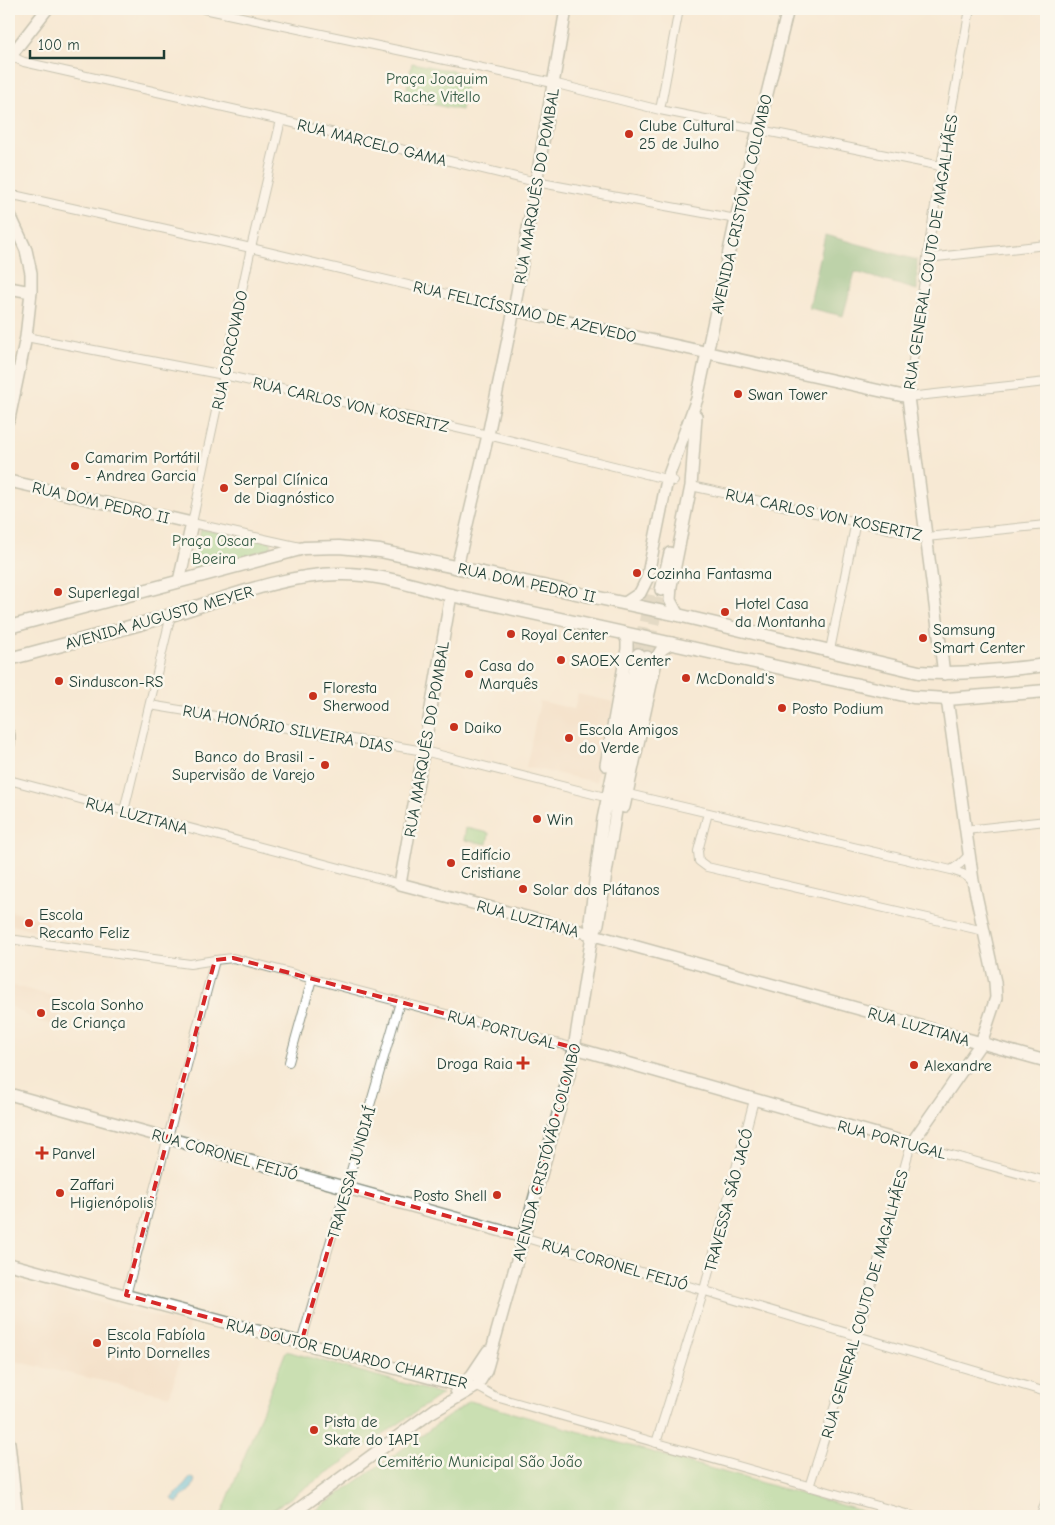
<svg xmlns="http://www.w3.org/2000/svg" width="1055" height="1525" viewBox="0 0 1055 1525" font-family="'Comic Neue',sans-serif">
  <rect width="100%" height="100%" fill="#fbf7ec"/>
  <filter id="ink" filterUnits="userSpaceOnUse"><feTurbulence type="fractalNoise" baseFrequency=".02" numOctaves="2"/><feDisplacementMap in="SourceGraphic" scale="10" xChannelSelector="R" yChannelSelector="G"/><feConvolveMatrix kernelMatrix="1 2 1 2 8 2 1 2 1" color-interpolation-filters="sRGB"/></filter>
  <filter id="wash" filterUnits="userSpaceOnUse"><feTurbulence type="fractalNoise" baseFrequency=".0096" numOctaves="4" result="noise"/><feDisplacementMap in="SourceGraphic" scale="20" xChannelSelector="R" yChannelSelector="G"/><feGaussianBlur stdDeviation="1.12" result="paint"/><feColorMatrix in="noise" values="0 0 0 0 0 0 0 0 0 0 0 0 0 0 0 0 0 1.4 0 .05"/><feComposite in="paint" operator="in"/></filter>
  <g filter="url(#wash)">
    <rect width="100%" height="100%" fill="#f7e9d4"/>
    <path fill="#efd6bc" d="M578 694 614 702 596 782 526 767 540 701 574 709Z
      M10 911 49 922 46 935 9 924Z
      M11 985 61 998 58 1027 34 1020 11 1006Z
      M9 1280 189 1325 170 1396 9 1360Z"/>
    <path fill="#93d38a" stroke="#59885f" d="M412 63 468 74 461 110 405 99Z
      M201 529 270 541 272 545 270 548 199 571 195 570 192 565Z
      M466 828 489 833 487 844 464 840Z
      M286 1351 442 1394 264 1516H221Z
      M470 1401 880 1516H308Z"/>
    <path fill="#76b576" stroke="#4a7955" d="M825 235 917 260V290L855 272 843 316 809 308Z"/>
    <path fill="#64c4e2" stroke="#42808b" d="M190 1477 195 1480 192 1488 181 1498 179 1502 177 1503 172 1499Z"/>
  </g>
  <g filter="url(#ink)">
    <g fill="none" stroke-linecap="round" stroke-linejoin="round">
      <path stroke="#ccc7b4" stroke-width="11" stroke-dasharray="11 5.5" stroke-linecap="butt" d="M638 654 651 588
        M647 657 661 590"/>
      <g stroke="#8b9384" stroke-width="10">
        <path id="street" d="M204 9 553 83 660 110 941 166
          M970 9 941 166 927 258 908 397 1046 382
          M13 52 17 59 24 62 281 120 536 182 736 219
          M660 110 679 9
          M281 120 251 248 192 523 300 547
          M9 201 11 197 18 196 251 248 514 310
          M927 258 1046 245
          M26 337 224 375 488 435 674 481
          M691 486 926 537 1046 525
          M830 650 856 521
          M150 705 424 751 601 796
          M9 780 400 884
          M624 793 951 870 963 874 973 881
          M124 811 171 615
          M708 813 698 851 699 861 707 867 984 931
          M966 830 1046 821
          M951 870 960 864 969 855
          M9 939 190 964 215 960 233 958 575 1048
          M289 1062 312 979
          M523 1237 1046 1392
          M126 1295 215 960
          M301 1343 400 1002
          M473 1386C479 1386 489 1394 496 1397L913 1516
          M656 1443 704 1290 754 1100
          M809 1487 857 1336 911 1144 1046 1181
          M1041 1516 1046 1500"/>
      </g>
      <g stroke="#8b9384" stroke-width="14">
        <path id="secondary" d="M9 58 47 9
          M9 213 26 250 31 273V292L26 337 9 419
          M9 288 31 292
          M514 310 908 397 944 674
          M9 481 192 523 179 581
          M457 567 488 435 514 310 566 9
          M661 590 670 553
          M451 595 400 884 576 930 1046 1061
          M625 603 640 593 647 579 667 480 697 399 736 219 788 9
          M678 615 670 600 671 586 691 486 696 416
          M9 735V743
          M606 765 627 649V641L624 633
          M624 807 657 657 662 649 672 643
          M592 935 598 924 619 792 647 657
          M575 1048 911 1144 981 1043 996 998 995 982 973 881 947 699
          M9 1094 523 1237
          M9 1264 461 1386
          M456 1390 472 1375 488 1351
          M432 1412 477 1386 486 1371 571 1068 592 935 590 921 603 819 638 654
          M9 1443 17 1516
          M289 1516 437 1408"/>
      </g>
      <g stroke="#8b9384" stroke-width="15">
        <path id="primary" d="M9 627 304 548 339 547 380 551 678 615 919 672C962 675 1004 670 1046 665
          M9 659C64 644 119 631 174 614 226 598 283 575 339 574 377 573 414 586 451 595L913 697 947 699 1046 691"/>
      </g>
      <use href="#street" stroke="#fff" stroke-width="8"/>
      <use href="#secondary" stroke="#fff" stroke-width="11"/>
      <use href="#primary" stroke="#fff" stroke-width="12"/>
    </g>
  </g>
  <path d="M0 0H1055V1525H0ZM233 958 575 1048 523 1237 346 1188 301 1343 126 1295 215 960Z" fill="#f7e9d4" fill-opacity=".55" fill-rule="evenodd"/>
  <path fill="none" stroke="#d62828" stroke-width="4" stroke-dasharray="10 6" stroke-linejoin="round" d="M233 958 575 1048 523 1237 346 1188 301 1343 126 1295 215 960Z"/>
  <g fill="#c8321e" stroke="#fbf7ec" stroke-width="2">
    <circle cx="629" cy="134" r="5"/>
    <circle cx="738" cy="394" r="5"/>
    <circle cx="75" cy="466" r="5"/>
    <circle cx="224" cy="488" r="5"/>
    <circle cx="637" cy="573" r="5"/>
    <circle cx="58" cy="592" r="5"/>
    <circle cx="725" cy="612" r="5"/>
    <circle cx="511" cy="634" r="5"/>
    <circle cx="923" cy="638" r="5"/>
    <circle cx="561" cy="660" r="5"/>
    <circle cx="469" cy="674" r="5"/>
    <circle cx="686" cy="678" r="5"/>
    <circle cx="59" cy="681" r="5"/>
    <circle cx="313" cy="696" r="5"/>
    <circle cx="782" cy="708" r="5"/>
    <circle cx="454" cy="727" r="5"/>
    <circle cx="569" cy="738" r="5"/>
    <circle cx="325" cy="765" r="5"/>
    <circle cx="537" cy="819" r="5"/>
    <circle cx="451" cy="863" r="5"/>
    <circle cx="523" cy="889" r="5"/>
    <circle cx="29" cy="923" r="5"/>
    <circle cx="41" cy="1013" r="5"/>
    <path d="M520.5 1055.5h5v5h5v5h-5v5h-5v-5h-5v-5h5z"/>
    <circle cx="914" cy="1065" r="5"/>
    <path d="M39.5 1145.5h5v5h5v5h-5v5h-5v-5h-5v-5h5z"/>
    <circle cx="60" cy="1193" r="5"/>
    <circle cx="497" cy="1195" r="5"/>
    <circle cx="97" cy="1343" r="5"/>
    <circle cx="314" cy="1430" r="5"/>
  </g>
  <g text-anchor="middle" stroke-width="5" stroke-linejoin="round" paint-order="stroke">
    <g font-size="16" fill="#365b45" stroke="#fbf7ec">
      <text x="437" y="84">Praça Joaquim<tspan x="437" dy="18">Rache Vitello</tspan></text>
      <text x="214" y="546">Praça Oscar<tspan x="214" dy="18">Boeira</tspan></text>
      <text x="480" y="1467">Cemitério Municipal São João</text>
    </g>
    <g font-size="16" fill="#1f3d34" stroke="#fbf7ec" text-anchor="start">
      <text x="639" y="131">Clube Cultural<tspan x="639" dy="18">25 de Julho</tspan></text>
      <text x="748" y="400">Swan Tower</text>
      <text x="85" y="463">Camarim Portátil<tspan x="85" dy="18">- Andrea Garcia</tspan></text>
      <text x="234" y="485">Serpal Clínica<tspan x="234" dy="18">de Diagnóstico</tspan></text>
      <text x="647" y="579">Cozinha Fantasma</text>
      <text x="68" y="598">Superlegal</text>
      <text x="735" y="609">Hotel Casa<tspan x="735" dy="18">da Montanha</tspan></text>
      <text x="933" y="635">Samsung<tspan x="933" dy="18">Smart Center</tspan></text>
      <text x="521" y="640">Royal Center</text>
      <text x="571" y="666">SAOEX Center</text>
      <text x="479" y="671">Casa do<tspan x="479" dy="18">Marquês</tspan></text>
      <text x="696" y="684">McDonald's</text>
      <text x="69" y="687">Sinduscon-RS</text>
      <text x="323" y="693">Floresta<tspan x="323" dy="18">Sherwood</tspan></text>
      <text x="792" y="714">Posto Podium</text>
      <text x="464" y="733">Daiko</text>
      <text x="579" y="735">Escola Amigos<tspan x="579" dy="18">do Verde</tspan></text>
      <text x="315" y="762" text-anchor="end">Banco do Brasil -<tspan x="315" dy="18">Supervisão de Varejo</tspan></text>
      <text x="547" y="825">Win</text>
      <text x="461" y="860">Edifício<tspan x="461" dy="18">Cristiane</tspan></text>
      <text x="533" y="895">Solar dos Plátanos</text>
      <text x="39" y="920">Escola<tspan x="39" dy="18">Recanto Feliz</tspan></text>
      <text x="51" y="1010">Escola Sonho<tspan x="51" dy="18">de Criança</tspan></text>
      <text x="513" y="1069" text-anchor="end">Droga Raia</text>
      <text x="924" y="1071">Alexandre</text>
      <text x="52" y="1159">Panvel</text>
      <text x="70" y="1190">Zaffari<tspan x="70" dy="18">Higienópolis</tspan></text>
      <text x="487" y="1201" text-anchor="end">Posto Shell</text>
      <text x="107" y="1340">Escola Fabíola<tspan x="107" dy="18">Pinto Dornelles</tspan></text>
      <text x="324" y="1427">Pista de<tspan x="324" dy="18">Skate do IAPI</tspan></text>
    </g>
    <g font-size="16" fill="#1f3d34" stroke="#fbf7ec">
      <text transform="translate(372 142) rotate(14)" y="6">RUA MARCELO GAMA</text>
      <text transform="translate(536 186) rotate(-80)" y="6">RUA MARQUÊS DO POMBAL</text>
      <text transform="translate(741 204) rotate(-77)" y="6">AVENIDA CRISTÓVÃO COLOMBO</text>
      <text transform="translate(930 252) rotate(-81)" y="6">RUA GENERAL COUTO DE MAGALHÃES</text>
      <text transform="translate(525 311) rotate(13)" y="6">RUA FELICÍSSIMO DE AZEVEDO</text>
      <text transform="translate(229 350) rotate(-78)" y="6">RUA CORCOVADO</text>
      <text transform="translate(351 404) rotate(13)" y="6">RUA CARLOS VON KOSERITZ</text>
      <text transform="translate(101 502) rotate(13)" y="6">RUA DOM PEDRO II</text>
      <text transform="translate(824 514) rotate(12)" y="6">RUA CARLOS VON KOSERITZ</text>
      <text transform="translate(527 582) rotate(12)" y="6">RUA DOM PEDRO II</text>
      <text transform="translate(159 617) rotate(-16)" y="6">AVENIDA AUGUSTO MEYER</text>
      <text transform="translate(288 728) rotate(10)" y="6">RUA HONÓRIO SILVEIRA DIAS</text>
      <text transform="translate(426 739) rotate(-80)" y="6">RUA MARQUÊS DO POMBAL</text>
      <text transform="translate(137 815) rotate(15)" y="6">RUA LUZITANA</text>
      <text transform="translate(528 918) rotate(15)" y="6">RUA LUZITANA</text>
      <text transform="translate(919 1026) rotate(16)" y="6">RUA LUZITANA</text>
      <text transform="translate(502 1029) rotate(15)" y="6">RUA PORTUGAL</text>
      <text transform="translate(892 1139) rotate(15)" y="6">RUA PORTUGAL</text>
      <text transform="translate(546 1152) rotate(-75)" y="6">AVENIDA CRISTÓVÃO COLOMBO</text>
      <text transform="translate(225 1154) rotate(16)" y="6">RUA CORONEL FEIJÓ</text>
      <text transform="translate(351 1172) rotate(-74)" y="6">TRAVESSA JUNDIAÍ</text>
      <text transform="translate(728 1200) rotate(-75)" y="6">TRAVESSA SÃO JACÓ</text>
      <text transform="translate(615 1264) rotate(16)" y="6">RUA CORONEL FEIJÓ</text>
      <text transform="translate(864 1304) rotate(-74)" y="6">RUA GENERAL COUTO DE MAGALHÃES</text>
      <text transform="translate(347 1353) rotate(14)" y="6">RUA DOUTOR EDUARDO CHARTIER</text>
    </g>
  </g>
  <rect width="1055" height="1525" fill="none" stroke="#fbf7ec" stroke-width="30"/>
  <path d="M30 50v8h134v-8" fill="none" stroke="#1f3d34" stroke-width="2.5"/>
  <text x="38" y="50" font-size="15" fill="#1f3d34" stroke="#fbf7ec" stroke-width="4" paint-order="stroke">100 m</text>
</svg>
